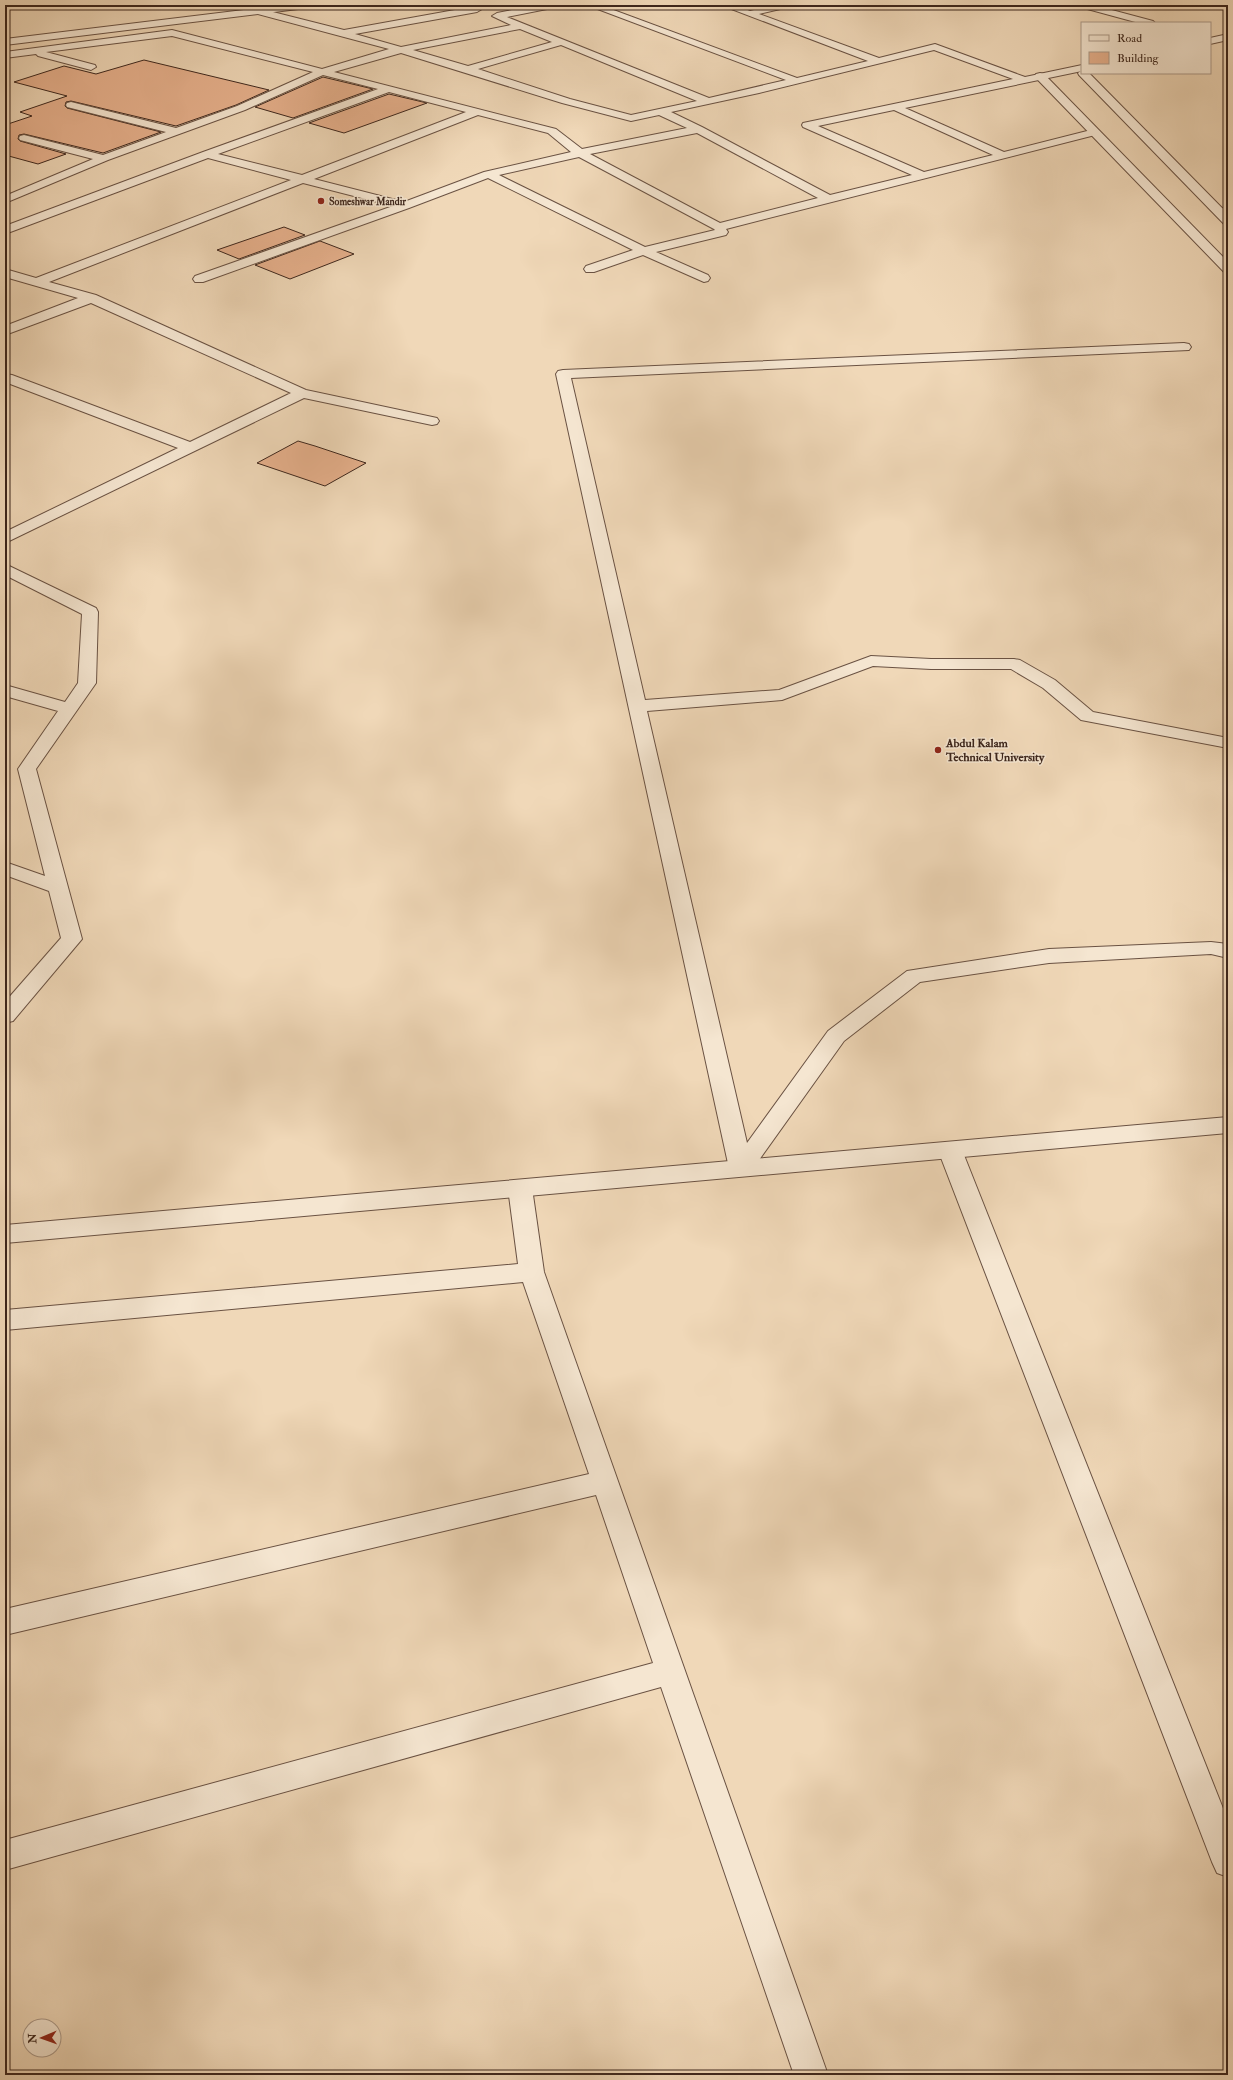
<svg xmlns="http://www.w3.org/2000/svg" width="1233" height="2080" viewBox="0 0 1233 2080" font-family="'IM FELL Double Pica',serif">
  <rect width="100%" height="100%" fill="#f0d8b8"/>
  <filter id="stains"><feTurbulence type="fractalNoise" baseFrequency=".005" numOctaves="4"/><feColorMatrix values="0 0 0 0 .2 0 0 0 0 .09 0 0 0 0 .02 0 0 0 .5 -.17"/></filter>
  <radialGradient id="worn" r=".72"><stop offset=".6" stop-color="#630" stop-opacity="0"/><stop offset="1" stop-color="#630" stop-opacity=".3"/></radialGradient>
  <path fill="#e7b18d" stroke="#3d261c" d="M144 60 269 90 236 105 176 126 71 101 66 102 65 106 67 108 161 132 103 153 24 134 19 135 18 139 20 141 66 154 38 164 5 155V125L32 116 20 112 67 96 14 82 64 66 96 74Z
    M323 77 373 89 293 118 255 107Z
    M389 94 427 103 344 133 309 123Z
    M284 227 305 235 239 259 217 250Z
    M320 241 354 254 290 279 255 265Z
    M298 441 315 446 366 463 325 486 257 463Z"/>
  <g fill="none" stroke-linecap="round" stroke-linejoin="round">
    <g stroke="#6a5243" stroke-width="2">
      <path id="service" d="M1228 207V215L1220 216 1214 212 1216 210Z
        M520 1180 528 1182 532 1188 544 1272 828 2075H794L661 1687 5 1870V1840L653 1663 596 1495 5 1635V1609L589 1474 523 1282 5 1330V1310L518 1264 508 1188 512 1182Z"/>
    </g>
    <g stroke="#6a5243" stroke-width="2">
      <path id="minor" d="M538 5H557L552 8 507 17 709 98 786 80 587 5H600L797 78 868 61 721 5H735L750 11 774 5H791L789 7 759 14 879 58 935 44 1025 77 1082 65V71L905 108 1004 152 1095 129 1100 132 1099 134 726 229 728 232 726 235 656 252 708 275 710 278 708 281 704 282 643 255 594 272H586L584 269 586 266 633 250 488 178 409 208 203 282H195L193 279 195 276 393 206 303 183 49 282 96 295 306 390 437 418 439 421 437 424 432 425 304 398 5 543V532L178 448 5 382V374L12 375 190 442 291 393 91 303 5 335V326L78 298 5 277V269L36 278 291 180 208 158 5 234V226L203 152 378 89 323 75 245 110 108 160 5 203V196L93 159 20 140 19 138 20 136 24 135 103 155 166 132 67 107 66 105 67 103 71 102 176 128 237 106 313 72 172 36 46 52 95 65 96 67 91 70 38 56 36 54 5 58V52L172 30 322 69 389 49 254 13V9L257 8 344 30 477 6 482 9 477 12 355 34 401 47 511 25 492 16 497 13ZM520 29 552 42 468 66 413 50ZM561 45 697 101 631 115 570 99 478 69ZM934 50 1013 79 803 123 802 125 803 127 912 175 830 195 702 127 671 112 759 93ZM401 53 562 103 631 121 659 115 687 128 582 149 556 129 334 72ZM389 92 466 112 302 175 218 154ZM894 110 993 155 924 172 818 126ZM478 115 548 133 571 152 484 172 404 202 314 179ZM697 133 818 198 720 223 590 154ZM579 157 714 229 715 230 645 247 499 175Z
        M1078 5H1093L1153 21 1155 23H1139L1080 7Z
        M1228 34V40L1210 44V38Z
        M1184 343 1189 344 1191 347 1189 350 571 378 645 700 779 690 871 656 931 659H1014L1020 660 1055 680 1093 712 1228 738V748L1081 720 1043 688 1011 669H931L873 666 782 700 647 711 747 1143 828 1031 907 971 1049 949 1211 942 1228 944V958L1211 954 1049 963 920 982 844 1041 749 1174 741 1176 733 1174 729 1168 556 374 558 371 563 370Z
        M5 564 96 608 98 612 96 683 36 769 82 939 13 1021 5 1023V1002L61 938 49 891 5 875V862L45 876 18 769 58 711 5 696V685L65 702 78 683 82 614 5 575Z
        M950 1142 958 1144 962 1150 1228 1821V1877L1217 1873 1212 1862 938 1150 942 1144Z"/>
    </g>
    <g stroke="#6a5243" stroke-width="2">
      <path id="tertiary" d="M284 5H311L306 8 5 45V39Z
        M1082 70V73H1089L1228 214V225L1224 224 1079 75 1078 73Z
        M1040 73 1044 74 1228 262V273L1224 272 1036 78 1035 76 1036 74Z
        M1228 1117V1133L5 1243V1225Z"/>
    </g>
    <use href="#service" fill="#f5e6d1" fill-rule="evenodd"/>
    <use href="#minor" fill="#f5e6d1" fill-rule="evenodd"/>
    <use href="#tertiary" fill="#f5e6d1" fill-rule="evenodd"/>
  </g>
  <g fill="#8f2418" stroke="#f5e6d1" stroke-width="1.5">
    <circle cx="321" cy="201" r="4"/>
    <circle cx="938" cy="750" r="4"/>
  </g>
  <g text-anchor="middle" stroke-width="3" stroke-linejoin="round" paint-order="stroke">
    <g font-size="10" font-weight="bold" fill="#3d261c" stroke="#f5e6d1" text-anchor="start">
      <text x="329" y="205">Someshwar Mandir</text>
    </g>
    <g font-size="12" font-weight="bold" fill="#3d261c" stroke="#f5e6d1" text-anchor="start">
      <text x="946" y="747">Abdul Kalam<tspan x="946" dy="14">Technical University</tspan></text>
    </g>
  </g>
  <rect width="1233" height="2080" fill="none" stroke="#f0d8b8" stroke-width="20"/>
  <rect x="6" y="6" width="1221" height="2068" fill="none" stroke="#3d261c" stroke-width="2"/>
  <rect x="10" y="10" width="1213" height="2060" fill="none" stroke="#3d261c"/>
  <rect x="1081" y="22" width="130" height="52" fill="#f5e6d1" stroke="#ab9989"/>
  <rect x="1089" y="35" width="20" height="6" fill="#f5e6d1" stroke="#ab9989"/>
  <text x="1117" y="42" font-size="12" fill="#3d261c">Road</text>
  <rect x="1089" y="52" width="20" height="12" fill="#e7b18d" stroke="#ab9989"/>
  <text x="1117" y="62" font-size="12" fill="#3d261c">Building</text>
  <g transform="translate(42 2038) rotate(268)"><circle r="19" fill="#f5e6d1" stroke="#ab9989"/>
  <path d="M0-3L7 15L0 10L-7 15Z" fill="#8f2418"/>
  <text y="-6" font-size="11" font-weight="bold" text-anchor="middle" fill="#3d261c">N</text>
  </g>
  <rect width="100%" height="100%" filter="url(#stains)"/>
  <rect width="100%" height="100%" fill="url(#worn)"/>
</svg>
